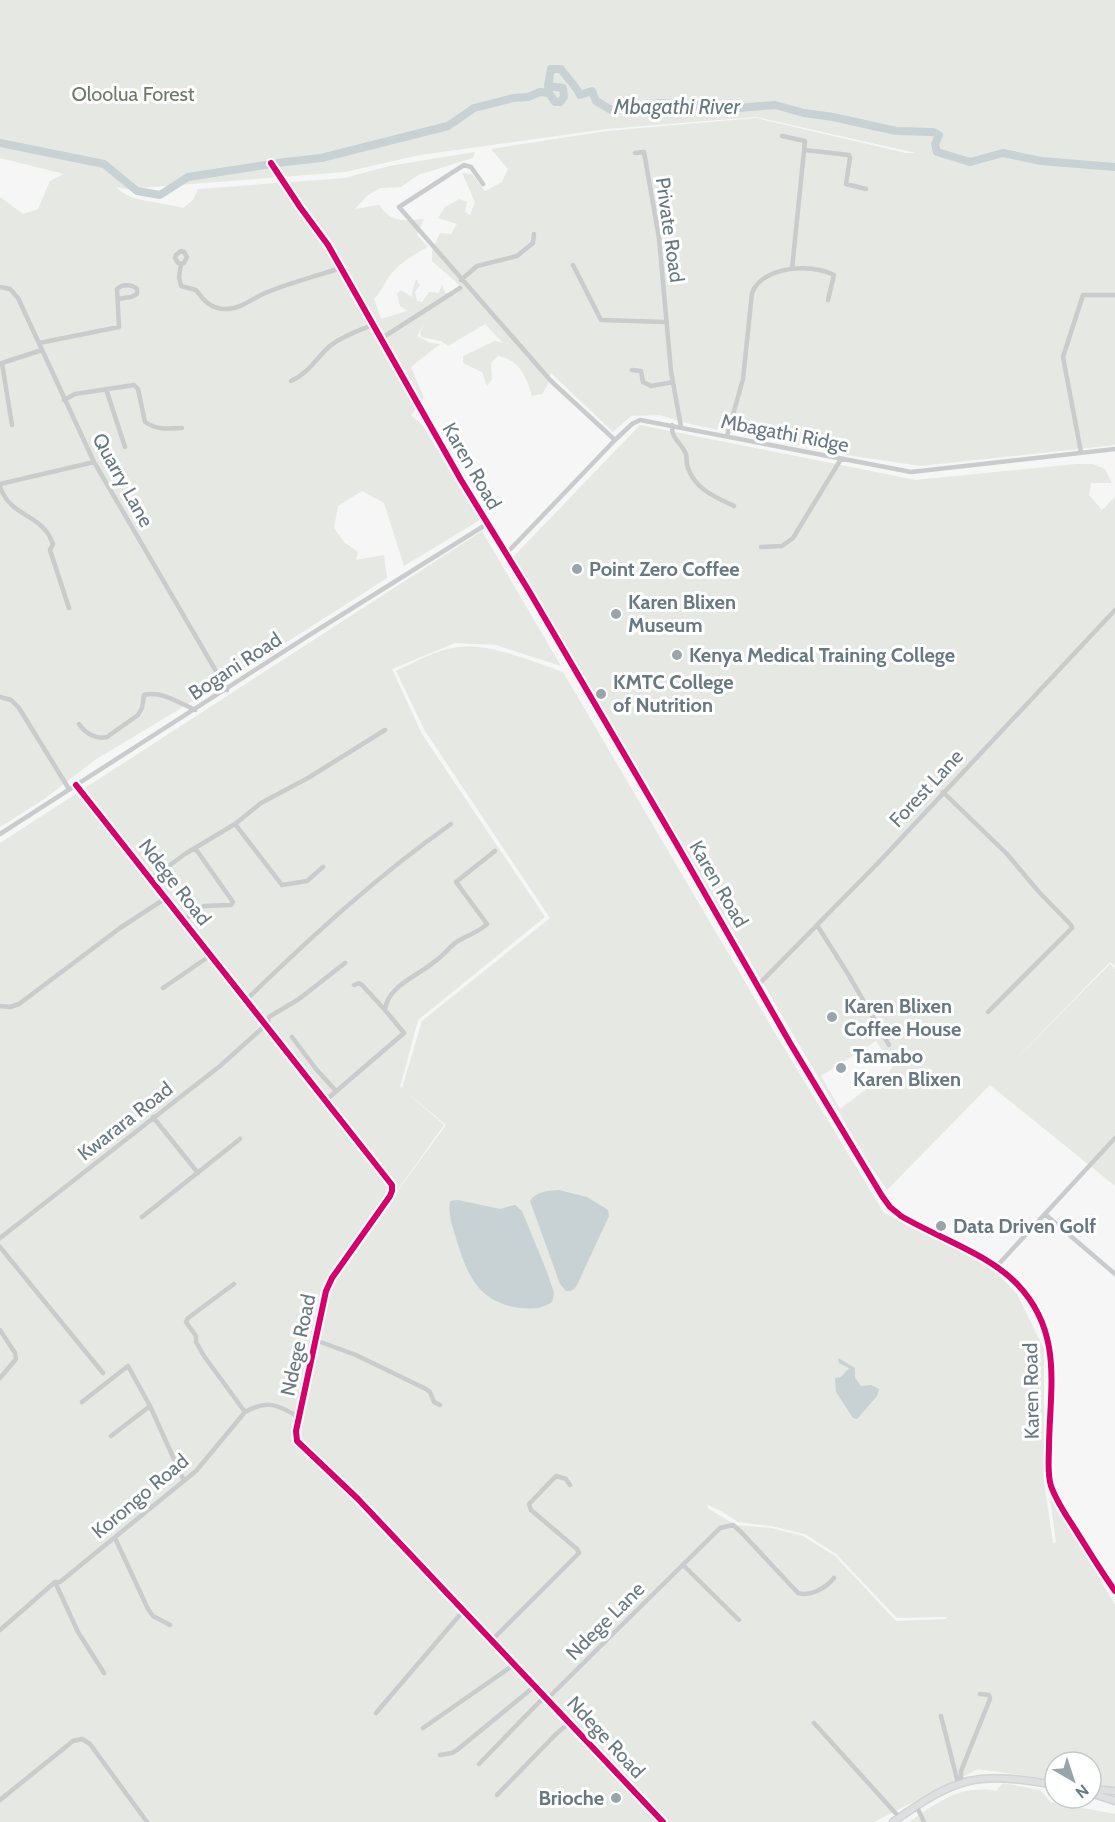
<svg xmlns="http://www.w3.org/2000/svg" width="1115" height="1822" viewBox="0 0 1115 1822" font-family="Cabin,sans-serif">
  <rect width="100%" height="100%" fill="#f6f6f6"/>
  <path fill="#e5e8e3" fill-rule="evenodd" d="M0 0H1115V445L921 466 846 455 694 425 659 415 631 416 613 432 551 373 547 386 542 394 532 396C527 378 519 359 498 356L491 363 492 379 487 386 482 372 463 363V356L495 341 503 343 485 324 448 346 441 341 422 337 420 333 425 322 417 336 430 343 440 344 411 367 424 398 411 415 423 426 480 520 404 566 384 503 362 491 338 506 334 528 344 542 358 552 356 560 384 555 387 578 231 678 95 760 43 800 0 827V197L23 214 38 209 50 181 64 174 0 158ZM756 117 916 153H906L756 118 607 131 491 149 508 169 502 182 485 191 472 174 462 173 475 202 470 215 465 212 467 202 459 199 445 207 438 218 457 224 451 234 440 233 432 251V261L458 284 461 290 455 295 445 293 442 284 439 293 429 292 422 302 417 301 415 292 420 285 416 279 412 292V297L401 290 397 294 400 306 418 318 407 311 381 319 374 299C381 292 383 285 388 278 398 264 413 255 428 247L417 235 424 219C403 220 392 224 379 205L355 209 368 195 381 188 401 187 418 175 473 158 475 152 389 166 345 178 198 189 193 200 183 208C161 201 133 204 116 187L126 189 345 172 420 155 607 129Z
    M640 425 916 480 1076 464H1093L1105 469 1112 483H1091L1089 495 1102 510 1115 497V966L1110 962 1010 1065 1110 964 1115 969V1186L990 1085 887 1190 868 1162 513 557ZM876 1041 885 1055 894 1057 895 1063 889 1072 840 1109 821 1076Z
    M482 531 561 666 496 645 455 643 392 669 422 734 545 917 418 1020 400 1087 402 1088 422 1021 550 918 425 731 396 671C415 662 436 650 458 647 492 643 530 661 563 672L778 1038 884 1213 987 1262 1017 1294 1044 1349V1482L1053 1543 1056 1542 1049 1490 1115 1605V1788L1091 1785V1762H1055V1780L978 1769 874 1822H0V843ZM404 1090 446 1125 366 1234 444 1125ZM706 1504 721 1511 738 1522 771 1526 805 1534 836 1554 897 1618 946 1617 947 1619 896 1621 835 1556 803 1536 771 1528 736 1525 709 1509Z
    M1003 1783 1040 1790 1051 1802 1115 1814V1822H909C937 1803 960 1784 996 1791Z"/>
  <path fill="#c8d1d3" d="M559 1190 587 1197 608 1210 609 1216 576 1287 571 1291H566L560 1284 530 1201C536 1191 548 1191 559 1190Z
    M458 1200 500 1209 515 1205 522 1211 547 1272 554 1293 552 1302C541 1309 533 1309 520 1308 478 1302 467 1275 456 1238 452 1225 448 1214 450 1201Z
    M838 1358 855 1368V1378L861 1386 871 1385 879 1389 877 1396 857 1419 853 1418 836 1392 835 1378 841 1377 849 1368 839 1363Z"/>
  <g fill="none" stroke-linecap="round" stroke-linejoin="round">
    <path stroke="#c8d1d3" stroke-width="8" d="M0 143 104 164 137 191 160 195 188 177 285 162 321 158 448 126 474 108 513 98 528 97 540 92 549 93 555 102H560L564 97 563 88 548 86 551 69H561C566 77 577 87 580 95L592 91 596 101 613 111 660 103 737 108 775 105 804 113 833 117 896 131 933 132 939 135 935 144 937 152 970 162 1003 153 1041 161 1115 167"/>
    <g stroke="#d2d3d3" stroke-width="9">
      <path id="secondary" d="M1091 1789 1115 1791
        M1091 1793 1115 1801
        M893 1822C958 1776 976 1771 1055 1785"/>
    </g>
    <path stroke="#c9cbcc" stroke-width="4.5" d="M782 136 805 141 792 269
      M805 150 849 155 850 158 846 184 866 189
      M635 153 644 152 659 238 671 371 681 427
      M271 163 300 207 328 245 461 480 529 591 676 843 790 1043 882 1196 890 1207 901 1216C938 1238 989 1254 1018 1285 1063 1333 1050 1387 1049 1445 1049 1458 1047 1474 1051 1486 1056 1500 1065 1514 1073 1526 1087 1548 1100 1570 1115 1591
      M483 184 471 167 464 165 399 207 551 381 615 440
      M181 264 178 263 175 258 176 255 181 251 184 252 187 257 184 263 181 264 179 277 181 286 196 290C204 301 211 309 226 309 240 309 252 299 265 293 289 283 316 276 341 268
      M573 265 601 320 666 322
      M461 280 477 266 517 256 533 243 534 234
      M0 287 10 289 18 298 94 462 227 690
      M382 338 460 288
      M39 343 119 327 117 289C122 284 132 284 137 289V294L131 297 118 299
      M632 370 641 371 643 382 651 386 673 382
      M291 381C309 373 316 358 330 346 342 336 359 331 374 324
      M106 389 125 447
      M64 400 75 394 134 385 138 389 145 422C157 430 167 429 182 428
      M12 425 2 363 42 350
      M672 425C671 439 681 442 686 454 687 458 686 463 688 468 695 489 715 497 734 506
      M727 436 743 379 752 293C762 266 812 263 834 275L828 300
      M1081 452 1063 357 1083 295H1115
      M0 484 94 462
      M0 487C10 514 32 513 46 531 49 534 51 540 53 544L50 550 69 608
      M761 547 782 546 793 538 841 459
      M505 555 615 440 632 424 640 420 911 472 1115 449
      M0 697 11 700 19 708 69 789
      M79 724C85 733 96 740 107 737L138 715 142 708 144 695C160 690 180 703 195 710
      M76 785 392 1185V1191L390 1196 332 1278 326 1291 296 1431 297 1441 358 1499 663 1822
      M943 792 1007 854 1039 892 1071 925 1072 928 988 1012
      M0 834 311 634 487 524
      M323 867 307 881 282 885 235 824 261 803 308 778 385 730
      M151 879 185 854 235 824
      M184 920 204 906 231 905 233 902 195 848
      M817 925 848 974 889 1045
      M354 985 359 983 362 985 385 1010
      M758 985 878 863 1115 610
      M163 988 211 955
      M246 1000C311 937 377 876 451 824
      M0 1006 10 1007 19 1004 120 928 166 898
      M292 1037 316 1069 336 1091
      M326 1100 404 1033 385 1010C387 986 418 976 434 962 442 957 448 949 455 943 465 936 478 933 487 924L456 882 495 851
      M153 1117 198 1173
      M1046 1215 1115 1274
      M142 1217 240 1139
      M0 1238 220 1066 268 1023 269 1017 299 999 345 963
      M0 1247 103 1373
      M996 1267 1115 1138
      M234 1284 188 1318 186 1322 196 1336V1342L204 1356 245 1412
      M0 1330 15 1353 16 1359 0 1378
      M315 1340 356 1355 426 1389 430 1392 434 1402 440 1405
      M82 1402 128 1366 150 1406
      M111 1436 150 1406 183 1479
      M115 1538 148 1609 153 1616 170 1625
      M683 1565 739 1620
      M55 1582 78 1632 104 1673
      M0 1630 55 1582H60L196 1471 245 1412C267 1399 278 1405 299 1417
      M492 1640 579 1553 577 1549 531 1510 529 1504 556 1476 566 1479 570 1485
      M547 1699 710 1538 720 1528 733 1525 741 1532 798 1593C810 1597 826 1588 834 1578
      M376 1713 464 1610
      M941 1716 958 1783
      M814 1723 899 1817
      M423 1728 515 1664
      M440 1755 452 1753 457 1750 535 1686
      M479 1764 545 1696
      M961 1782V1771L990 1699 989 1695 980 1694
      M497 1795 555 1735 570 1722
      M0 1800 73 1741 82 1739 90 1744 147 1822
      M916 1805 924 1822"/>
    <use href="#secondary" stroke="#dedfe0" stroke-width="6"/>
    <g stroke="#fff" stroke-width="10">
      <path id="cycleway" d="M271 163 300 207 328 245 461 480 529 591 676 843 790 1043 882 1196 890 1207 901 1216C938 1238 989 1254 1018 1285 1063 1333 1050 1387 1049 1445 1049 1458 1047 1474 1051 1486 1056 1500 1065 1514 1073 1526 1087 1548 1100 1570 1115 1591
        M76 785 392 1185V1191L390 1196 332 1278 326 1291 296 1431 297 1441 358 1499 663 1822"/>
    </g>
    <use href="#cycleway" stroke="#d6006c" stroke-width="6"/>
  </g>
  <g fill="#9aa5ab" stroke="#fff" stroke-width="2">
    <circle cx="577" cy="569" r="6"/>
    <circle cx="616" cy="614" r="6"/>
    <circle cx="677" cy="655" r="6"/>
    <circle cx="601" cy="694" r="6"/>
    <circle cx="832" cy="1017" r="6"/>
    <circle cx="841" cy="1068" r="6"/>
    <circle cx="941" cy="1226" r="6"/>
    <circle cx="616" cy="1798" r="6"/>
  </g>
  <g text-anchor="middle" stroke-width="6" stroke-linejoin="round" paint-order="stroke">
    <g font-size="20" fill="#6c7a68" stroke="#fff">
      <text x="133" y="101">Oloolua Forest</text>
    </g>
    <g font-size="20" fill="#697982" stroke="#fff">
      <text transform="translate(670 230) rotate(82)" y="7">Private Road</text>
      <text transform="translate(785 433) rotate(11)" y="7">Mbagathi Ridge</text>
      <text transform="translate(472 466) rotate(60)" y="7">Karen Road</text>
      <text transform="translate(123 480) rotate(61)" y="7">Quarry Lane</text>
      <text transform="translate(235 666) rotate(-33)" y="7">Bogani Road</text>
      <text transform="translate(926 788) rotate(-47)" y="7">Forest Lane</text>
      <text transform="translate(175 882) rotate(52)" y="7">Ndege Road</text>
      <text transform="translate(719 884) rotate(60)" y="7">Karen Road</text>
      <text transform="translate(125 1121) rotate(-38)" y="7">Kwarara Road</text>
      <text transform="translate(298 1345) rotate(-78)" y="7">Ndege Road</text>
      <text transform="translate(1031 1391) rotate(-91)" y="7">Karen Road</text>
      <text transform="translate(140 1496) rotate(-40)" y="7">Korongo Road</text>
      <text transform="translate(605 1621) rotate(-45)" y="7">Ndege Lane</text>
      <text transform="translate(606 1737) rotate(47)" y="7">Ndege Road</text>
    </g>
    <g font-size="20" font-weight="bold" fill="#697982" stroke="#fff" text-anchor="start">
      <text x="589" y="576">Point Zero Coffee</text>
      <text x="628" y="609">Karen Blixen<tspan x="628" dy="23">Museum</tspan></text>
      <text x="689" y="662">Kenya Medical Training College</text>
      <text x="613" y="689">KMTC College<tspan x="613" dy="23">of Nutrition</tspan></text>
      <text x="844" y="1013">Karen Blixen<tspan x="844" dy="23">Coffee House</tspan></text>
      <text x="853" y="1063">Tamabo<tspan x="853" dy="23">Karen Blixen</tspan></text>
      <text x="953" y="1233">Data Driven Golf</text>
      <text x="604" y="1805" text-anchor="end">Brioche</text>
    </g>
    <g font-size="21" font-style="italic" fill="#65797e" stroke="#fff">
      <text x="677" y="114">Mbagathi River</text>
    </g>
  </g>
  <g transform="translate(1073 1780) rotate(141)"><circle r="28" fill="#ffffff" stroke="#c3c9cd" stroke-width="1.5"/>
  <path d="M0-4.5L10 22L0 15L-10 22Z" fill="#9aa5ab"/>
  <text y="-9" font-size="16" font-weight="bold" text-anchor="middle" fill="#697982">N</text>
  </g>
</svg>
